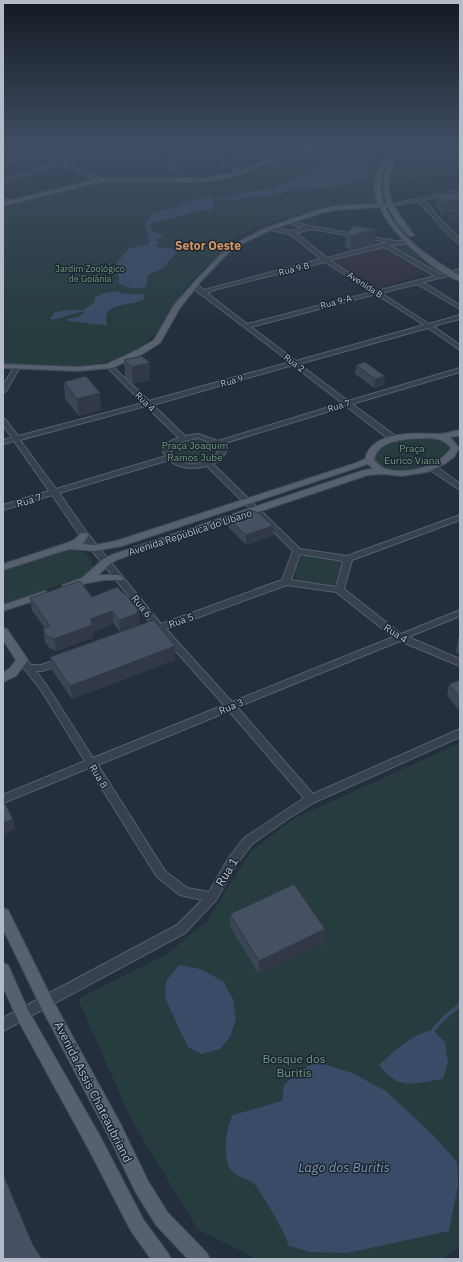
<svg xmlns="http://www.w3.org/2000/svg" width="463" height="1262" viewBox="0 0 463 1262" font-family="'IBM Plex Sans',sans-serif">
  <rect width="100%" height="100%" fill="#242f3e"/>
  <path fill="#32303f" d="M383 249 425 272 424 274 379 288 333 260Z"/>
  <path fill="#263c3f" d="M342 146H391C374 170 372 175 377 203 332 207 277 214 237 238 232 242 227 248 222 252 210 263 197 274 187 286 176 301 168 318 157 332 121 374 53 368 3 364V208L99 182 116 180 175 183 208 182 233 178 297 153Z
    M410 146H438L460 156V171L393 184C395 167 402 160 410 146Z
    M406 242 443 272 434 273 391 246Z
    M420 437C433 438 444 437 452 448 450 451 448 456 445 458 428 471 391 475 374 462L372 454C385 442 402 440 420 437Z
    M190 440C199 440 216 440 215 452 207 464 180 466 175 451 177 444 183 442 190 440Z
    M67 550C82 549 94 554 93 570L88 575 9 603 5 602 3 600V570Z
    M308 555 338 560 341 563 335 584 330 586 298 580 295 576 301 557Z
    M460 743V1248L441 1259H257L198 1230 131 1119 78 999 167 954 207 921 251 851 293 819Z"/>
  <path fill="#394c67" d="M369 157 375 159 366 177 342 185 327 188 294 190 270 196 248 197 235 201 222 198 239 193 272 188 301 177 308 171 317 170 316 168Z
    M212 195 215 208 154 222 150 225 152 231 164 237 160 239 149 238 145 225 152 214 162 210 177 208 184 202Z
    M143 245 176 249 177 252 163 268 148 275 146 287C137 289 125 289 118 282L119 279 115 265 129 248Z
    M117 291 124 294H143L145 296 144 299C140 301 136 303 132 303 119 306 102 306 107 325L104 326 103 325 68 321 67 319 78 317 83 314 84 311 69 315V316C62 317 57 320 50 319L55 312 69 310H83L94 303 95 297 104 293Z
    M179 965 200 969 223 981 233 999 236 1019 230 1037 220 1049 201 1054 188 1047 165 998 166 981Z
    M433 1030 445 1042 448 1063 443 1079C413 1083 400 1092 379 1065 396 1050 410 1035 433 1030Z
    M317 1062 352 1073 386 1091 434 1136 457 1162 458 1185 449 1231 347 1253 310 1252 289 1246C283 1229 274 1215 265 1200 261 1195 259 1189 255 1185 249 1178 237 1178 231 1170 222 1160 226 1125 233 1115L282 1101 284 1085 302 1069Z"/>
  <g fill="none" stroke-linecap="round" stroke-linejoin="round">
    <path stroke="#394c67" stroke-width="1.5" d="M439 147H441
      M424 151 433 149
      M414 153 421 152
      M402 156 410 154
      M213 200 224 198"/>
    <path stroke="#394c67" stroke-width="3.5" d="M433 1030 446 1016 460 1005"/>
    <path fill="#394c67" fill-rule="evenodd" d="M152 235 155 236 158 242 154 248 151 249 147 246 150 242 148 238Z"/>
    <g stroke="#565f6c" stroke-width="2">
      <path id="minor" d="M21 146C27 146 32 150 37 150 50 150 64 146 77 146L40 152 64 161 103 180 99 181 61 164 3 183V180L57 162 35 153 3 164V161L31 151Z
        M144 146H149L188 179V181H184Z
        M205 146H210L236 166 241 174H237L232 168Z
        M252 146H258L267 152 281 155 279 156 264 154Z
        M282 146H286L288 149 287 155 283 154 284 149Z
        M297 146H305L310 149 308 150Z
        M441 146H447L460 152V155Z
        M460 190V192L422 200 429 205 439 218 460 239V244C445 236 432 212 417 201L390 206 388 205Z
        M3 198 12 201V202L10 203 3 201Z
        M291 218 297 223 310 226 395 241H410L411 242C405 245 396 244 389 245L440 274 460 269V273L423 282 460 305V309L417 284 381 293 429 324 460 315V319L433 326 460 345V350L428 328 299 364 348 401 460 368V372L352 404 397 437V441H391L346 406 222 444 226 452 221 459 213 464 300 549 347 556 460 515V520L352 560 344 589 401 634 460 610V616L408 637 460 659V666L400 641 237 707 313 794 460 729V737L315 802 286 820 252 844 236 865 216 900 185 933 3 1031V1018L177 925 202 900 180 895 157 877 89 768 3 803V795L85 761 41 690 19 662 17 660 19 658H25L31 665H41L62 658 65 659 67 661 65 663 42 671H36L47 686 93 758 224 705 158 631H153L152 629 154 627 81 537 52 495 3 510V505L49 491 14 441 3 444V440L12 438 3 425V418L5 419 18 436 143 403 106 366 109 364 111 365 149 401 290 362 202 295 200 294 192 286 197 285 204 290 321 259 290 234 265 229 268 227 292 231 304 227 293 225 288 220ZM311 229 388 242 327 258 296 233ZM384 247 435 276 377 291 330 260ZM325 262 372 292 247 324 207 293 217 289ZM376 294 424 325 296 361 251 327ZM293 365 342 403 218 441 198 434 185 436 153 405ZM146 406 179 438C171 440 165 443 163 452L166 456 56 489 20 440ZM198 438 215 444 218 452C207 466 180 469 171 452L174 445 184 441ZM169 460C179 469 194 469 207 466L293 551 282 580 161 624 87 533 59 493ZM300 554 343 561 336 587 291 580ZM287 585 336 592 393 637 232 702 166 629ZM229 711 304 798 244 838 228 859 209 892 187 888 165 871 98 765Z
        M17 365 20 367 6 391 3 393V385L15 366Z
        M430 466H436L460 484V490L430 470Z"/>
    </g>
    <g stroke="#414a57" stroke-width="2">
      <path id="major" d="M313 146H329L287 155 246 172 219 180 202 182H101L3 206V202L101 178H202C216 177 229 174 242 170 266 162 287 150 313 146Z
        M390 146H395C385 165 375 182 384 204L387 203C378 181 387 165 399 146H404C378 186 387 200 414 235L413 236H409L398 224 388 207H385C398 238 432 259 460 276V281C435 273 389 232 380 207L335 210 321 213 270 230 232 249 202 280 180 308 160 343 141 355 112 368 77 371 3 368V364L77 367 107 364 135 351 154 340 174 305 198 278 228 247 266 228 318 210 335 206 378 204C369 182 379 165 390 146Z
        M460 430V436L450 437 459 448 454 457 446 463 427 472 402 476 383 474 368 475 119 559 110 564 98 575H119L124 578 123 580H104L87 583 67 590 62 587 63 585 82 578 102 560 111 555 364 470 373 469 368 464 122 546 95 551 69 549 3 570V564L67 543 74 540 81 533H87L89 535 82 544 95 545 116 541 356 463 365 459C372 430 416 433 438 434 445 434 453 431 460 430ZM426 438C436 438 444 439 451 448 439 467 407 475 386 469 381 467 377 463 374 460 378 438 408 439 426 438Z
        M45 591 50 594 49 596 3 611V605Z
        M3 628 7 629 28 660 16 676 3 682V673L10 668 16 660 3 640Z
        M3 908 8 910 51 997 120 1123 148 1181 168 1213 207 1253 210 1259H188L156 1225 136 1193 108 1135 41 1007 3 929Z
        M3 963 8 965 28 1010 100 1136 143 1219 168 1253 171 1259H151L131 1231 88 1148 18 1020 3 987Z"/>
    </g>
    <use href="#minor" fill="#38414e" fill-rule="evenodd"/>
    <use href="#major" fill="#56606e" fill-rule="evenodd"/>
  </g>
  <path fill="#3b4654" d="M437 193H460V221L448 222 449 213 442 215 436 205Z
    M346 233 375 244 350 250 345 247Z
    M124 360 150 363V380L133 384 125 377Z
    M356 365 384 385 374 388 355 374Z
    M64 382 101 410 79 416 65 399Z
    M228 518 273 526V536L246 545 228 527Z
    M92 597 140 624 138 625V626L175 646V660L72 699 52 670 50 657 120 632 114 624 93 632V638L56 651 49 648 45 642 43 629 45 628 32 611 30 598Z
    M460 637V654L456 653 458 639Z
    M460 680V708L458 709 447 695 449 684Z
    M230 914 324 943 259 974 230 927Z"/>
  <path fill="#303945" d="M460 199V221L448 222 449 210V213L442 215 443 203Z
    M376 229 375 244 350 250 351 236Z
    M150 363V380L133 384 132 367Z
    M385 376 384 385 374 388 375 379Z
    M100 393 101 410 79 416 77 399Z
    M273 526V536L246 545V535Z
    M112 611 114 624 93 632V638L56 651 54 639 91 619Z
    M139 611 140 624 138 625V627L120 632 119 620Z
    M175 646V660L72 699 70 686Z
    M460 700V708L458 709Z
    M13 819 15 829 3 835V823Z
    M325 929 324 943 259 974V961Z"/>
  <path fill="#455162" stroke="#303945" d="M437 193H460V199L443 203Z
    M460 208V211L449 212V210Z
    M354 226 376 229 351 236 346 233Z
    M142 356 150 363 132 367 124 360Z
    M365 362 385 376 375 379 356 365Z
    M86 376 100 393 77 399 64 382Z
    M250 510 259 513 273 526 246 535 228 518Z
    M80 581 92 597 117 587 124 594H126L139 611 136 612 137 614 119 620 112 611 91 619 92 625 54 639 47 636 43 629 50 626 30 598Z
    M154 620 175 646 70 686 50 657Z
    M460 680V698L449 684Z
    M3 800 13 819 3 823Z
    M294 884 325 929 259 961 230 914Z
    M3 1174 33 1245 42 1259H3Z"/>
  <linearGradient id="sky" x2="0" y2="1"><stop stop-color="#141a22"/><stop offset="0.45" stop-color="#3f4d63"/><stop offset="1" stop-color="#3f4d63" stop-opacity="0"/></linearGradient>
  <rect width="463" height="323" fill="url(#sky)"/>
  <g text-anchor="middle" stroke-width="3" stroke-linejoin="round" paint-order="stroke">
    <g font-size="9" fill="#6b9a76" stroke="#1d2633">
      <text x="90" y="272">Jardim Zoológico<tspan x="90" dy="10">de Goiânia</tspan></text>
    </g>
    <g font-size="9" fill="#b4bcc9" stroke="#1d2633">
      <text transform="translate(294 269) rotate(-14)" y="3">Rua 9 B</text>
      <text transform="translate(365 285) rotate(33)" y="3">Avenida B</text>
      <text transform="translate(336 302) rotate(-15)" y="3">Rua 9-A</text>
      <text transform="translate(294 363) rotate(37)" y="3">Rua 2</text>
      <text transform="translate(232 381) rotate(-15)" y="3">Rua 9</text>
      <text transform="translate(145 402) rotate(44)" y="3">Rua 4</text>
      <text transform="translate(339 406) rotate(-17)" y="3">Rua 7</text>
    </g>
    <g font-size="10" fill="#6b9a76" stroke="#1d2633">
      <text x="195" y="449">Praça Joaquim<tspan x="195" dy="12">Ramos Jube</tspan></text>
      <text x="412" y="452">Praça<tspan x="412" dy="12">Eurico Viana</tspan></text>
    </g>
    <g font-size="10" fill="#b4bcc9" stroke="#1d2633">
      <text transform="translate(29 500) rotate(-17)" y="4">Rua 7</text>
      <text transform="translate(190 532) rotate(-18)" y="4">Avenida República do Líbano</text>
      <text transform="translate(142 606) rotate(51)" y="4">Rua 6</text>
      <text transform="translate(181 620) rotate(-20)" y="4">Rua 5</text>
      <text transform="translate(396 633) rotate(33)" y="4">Rua 4</text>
      <text transform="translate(231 706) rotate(-23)" y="4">Rua 3</text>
      <text transform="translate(99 776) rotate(58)" y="4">Rua 8</text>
    </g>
    <g font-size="12" font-weight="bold" fill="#d59563" stroke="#1d2633">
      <text x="208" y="250">Setor Oeste</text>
    </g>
    <g font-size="12" fill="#b4bcc9" stroke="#1d2633">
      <text transform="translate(227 872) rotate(-58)" y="4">Rua 1</text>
      <text transform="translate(93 1092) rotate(63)" y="4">Avenida Assis Chateaubriand</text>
    </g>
    <g font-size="12" fill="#6b9a76" stroke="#1d2633">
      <text x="294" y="1063">Bosque dos<tspan x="294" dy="14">Buritis</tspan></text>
    </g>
    <g font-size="13" font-style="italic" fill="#7c92b1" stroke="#1d2633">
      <text x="344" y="1172">Lago dos Buritis</text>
    </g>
  </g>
  <rect width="463" height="1262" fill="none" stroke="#b4bcc9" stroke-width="8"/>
</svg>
